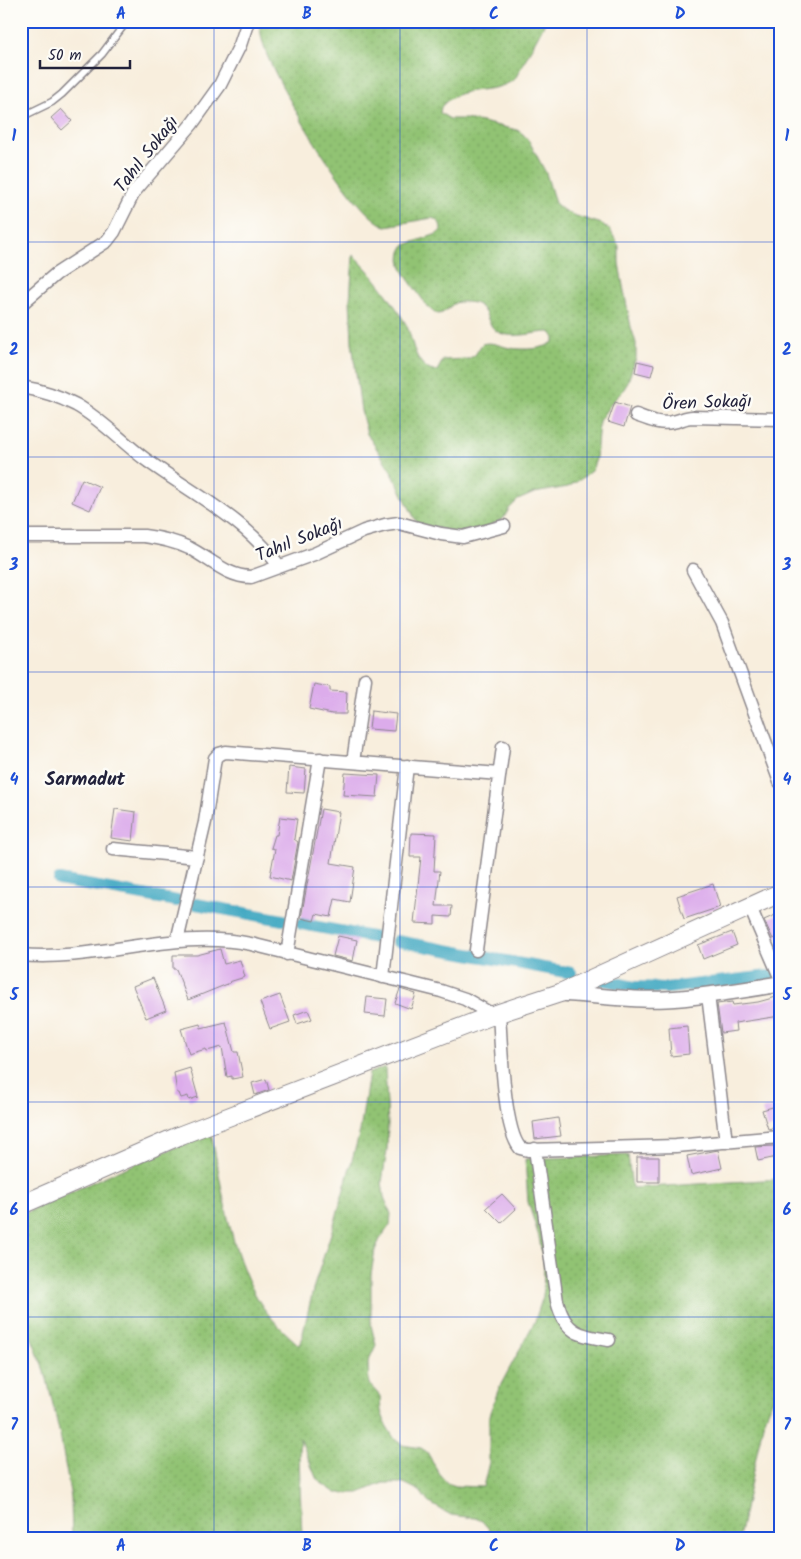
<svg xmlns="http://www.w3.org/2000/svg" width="801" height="1559" viewBox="0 0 801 1559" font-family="Kalam,sans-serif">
  <defs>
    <pattern id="grass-dots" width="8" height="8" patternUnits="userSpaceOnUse" patternTransform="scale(1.25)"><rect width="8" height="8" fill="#91c373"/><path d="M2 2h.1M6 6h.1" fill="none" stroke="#7da764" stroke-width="1.8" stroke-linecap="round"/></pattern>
  </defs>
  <rect width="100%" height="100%" fill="#fdfcf7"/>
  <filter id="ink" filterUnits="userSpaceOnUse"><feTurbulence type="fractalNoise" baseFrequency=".02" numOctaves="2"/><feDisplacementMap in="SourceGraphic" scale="10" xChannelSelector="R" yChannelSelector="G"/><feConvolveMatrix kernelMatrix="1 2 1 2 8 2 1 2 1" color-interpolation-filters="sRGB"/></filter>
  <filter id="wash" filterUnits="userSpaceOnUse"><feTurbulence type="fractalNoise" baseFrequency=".0096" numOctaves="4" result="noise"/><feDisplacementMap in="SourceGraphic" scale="20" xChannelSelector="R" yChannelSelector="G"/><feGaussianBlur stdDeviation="1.12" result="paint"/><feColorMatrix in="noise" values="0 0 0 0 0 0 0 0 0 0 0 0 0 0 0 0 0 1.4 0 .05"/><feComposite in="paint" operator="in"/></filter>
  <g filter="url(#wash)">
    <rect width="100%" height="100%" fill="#f8eedd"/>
    <path fill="url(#grass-dots)" stroke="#5a7257" d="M258 21H546L515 79C491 97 462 82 441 107L440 113 450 119H465L482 122 517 130 523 134 529 141 546 173 555 203 563 210 573 215 602 224 610 230 619 246V263L623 286 631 327 636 343V358L627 384 622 392 613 401 599 421 596 459 592 470 581 479 568 487 534 493 518 500 509 509 503 519 488 527 457 533 417 523 390 469 367 434 361 411 352 342 350 300 353 255C372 272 395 304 407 326 411 336 412 346 417 356 421 363 427 372 437 371L443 360 468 359 475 355 482 344C492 341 500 346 510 348 523 350 545 350 554 341V336L550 332C534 332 515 339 500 333 485 327 490 308 474 303 468 302 460 301 455 303 449 306 443 317 435 313 429 310 424 301 420 296 411 282 391 262 405 245L437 234 441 230C441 223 438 220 432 218L386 226C354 217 280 88 267 55 262 44 261 32 258 21Z
      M385 1067 388 1123 387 1150 382 1182 384 1197 391 1214 390 1225 380 1239 375 1250 371 1274V1325L376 1345 368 1362 369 1384 380 1396 381 1411 386 1425 394 1438 402 1445 421 1448 427 1452 440 1475 447 1483 456 1486 483 1487 489 1462V1415L499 1388 535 1321 543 1296 544 1265 539 1237 528 1202 525 1159 628 1155 632 1188 780 1179V1381L763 1424 739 1538H490L489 1529 482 1521 475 1518 451 1515 428 1502 420 1491 404 1483H383L359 1493H336L317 1480 300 1438 299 1454 302 1538H72L71 1498 60 1435 47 1379 33 1341 21 1314V1215L108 1175 211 1133C223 1189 229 1251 259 1301 269 1318 286 1333 300 1346L314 1286 336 1218 360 1131 369 1073Z"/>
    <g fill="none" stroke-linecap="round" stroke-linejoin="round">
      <path stroke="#42a9c2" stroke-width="12" d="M59 880 177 901
        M196 904 283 920
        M302 924 377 938
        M397 941 571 973
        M603 980 635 987 667 988 769 976"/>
    </g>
    <g id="blocks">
      <path fill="#dcaceb" d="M61 109 72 121 62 130 51 118Z
        M637 361 654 365 651 376 635 372Z
        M615 402 630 407 624 427 608 422Z
        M82 479 100 487 90 510 72 502Z
        M314 684 330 687V691L347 692 346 714H332L309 709Z
        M371 711 396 714 394 731 369 729Z
        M289 767 306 769 304 793 287 792Z
        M345 773 379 775 377 797 343 795Z
        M115 809 136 812 133 841 111 838Z
        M321 809 339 812 331 863 355 867 350 902 335 899 331 917 316 914 314 921 301 918Z
        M280 817 297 819 294 839 298 842 291 881 270 876 275 849 271 848 275 835H277Z
        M411 833 436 834 434 871H440L436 906H452L451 917 435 916V924L414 923 421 857H410Z
        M713 884 720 907 684 919 677 896Z
        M780 913V936L773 939 764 920Z
        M732 932 737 945 703 959 698 945Z
        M338 936 357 940 353 961 333 956Z
        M220 949 224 964 240 960 245 977 229 982 230 983 188 1000 176 969H173V955H197Z
        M153 978 166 1010 146 1018 133 986Z
        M400 989 416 994 411 1009 395 1003Z
        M280 995 290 1022 270 1029 260 1002Z
        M780 996V1016L735 1023 736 1031 721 1033 717 1004 732 1002 733 1005 758 1002Z
        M367 997 387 999 385 1016 365 1014Z
        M308 1010 312 1019 297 1024 294 1015Z
        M226 1022 234 1052H238L243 1077 232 1079V1076L227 1077 222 1047 207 1051 206 1049 189 1054 181 1029 200 1024 201 1028Z
        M687 1026 689 1054 671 1056 669 1028Z
        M190 1068 198 1097 189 1100 188 1096 181 1098 179 1093H177L174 1073Z
        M266 1079 269 1090 255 1095 252 1083Z
        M780 1105V1126L768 1129 762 1110Z
        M558 1118 561 1136 535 1139 533 1122Z
        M774 1146 777 1157 758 1161 755 1147Z
        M718 1150 722 1168 691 1175 687 1156Z
        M637 1157H659V1182H637Z
        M502 1194 516 1209 501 1223 486 1208Z"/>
    </g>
  </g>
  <g filter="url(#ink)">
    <use href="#blocks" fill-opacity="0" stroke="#8d888c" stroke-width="1"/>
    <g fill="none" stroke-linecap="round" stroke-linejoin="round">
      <g stroke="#8d888c" stroke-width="9">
        <path id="service" d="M21 117 52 102 62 94 102 54 127 21"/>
      </g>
      <g stroke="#8d888c" stroke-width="15">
        <path id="minor" d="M21 304 56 274 107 241 114 232 134 192 192 124 220 85 240 45 248 21
          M21 387C40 390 59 396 76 405 101 419 122 442 145 459 191 493 246 519 279 566
          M636 415C647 419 660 425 672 422 680 421 685 417 692 417L780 419
          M21 536H144C160 538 174 541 189 548 209 558 227 577 251 577L314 554 364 531 385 525 399 523 441 534 463 537 504 526
          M693 570 722 623 780 782
          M353 762 365 679
          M113 849 197 857
          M750 907 780 977
          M177 941 205 822 215 758 219 754 226 752 499 774
          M476 950 503 747
          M287 954 320 759
          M21 955C99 962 174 928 251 944L441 991 465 999 493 1015
          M383 977 407 766
          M708 995 726 1142
          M499 1013C501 1041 503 1129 520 1148L528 1150 676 1146 780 1137
          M535 1149 557 1301C565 1333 578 1335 609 1340"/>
      </g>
      <g stroke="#8d888c" stroke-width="18">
        <path id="tertiary" d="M560 993C595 995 631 1001 666 999 704 997 742 990 780 984"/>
      </g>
      <g stroke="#8d888c" stroke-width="20">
        <path id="secondary" d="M21 1205 181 1135 493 1015 560 993 780 893"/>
      </g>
      <use href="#service" stroke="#fff" stroke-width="6"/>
      <use href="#minor" stroke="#fff" stroke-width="12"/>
      <use href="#tertiary" stroke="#fff" stroke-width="15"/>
      <use href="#secondary" stroke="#fff" stroke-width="18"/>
    </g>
  </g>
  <path fill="none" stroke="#1d4ed8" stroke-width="1" stroke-opacity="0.55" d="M214 21V1538M400 21V1538M587 21V1538M21 242H780M21 457H780M21 672H780M21 887H780M21 1102H780M21 1317H780"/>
  <g text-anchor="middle" stroke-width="5" stroke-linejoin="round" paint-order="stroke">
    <g font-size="18" fill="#22223b" stroke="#fdfcf7">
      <text transform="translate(146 154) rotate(-52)" y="6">Tahıl Sokağı</text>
      <text transform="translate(707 402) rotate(-2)" y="6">Ören Sokağı</text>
      <text transform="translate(299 539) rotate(-22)" y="6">Tahıl Sokağı</text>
    </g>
    <g font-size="19" font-weight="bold" fill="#22223b" stroke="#fdfcf7">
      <text x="85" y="785">Sarmadut</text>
    </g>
  </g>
  <rect width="801" height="1559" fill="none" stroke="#fdfcf7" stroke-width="55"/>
  <path d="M40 60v8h90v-8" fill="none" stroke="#22223b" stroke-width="2.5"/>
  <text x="48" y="60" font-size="15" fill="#22223b" stroke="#fdfcf7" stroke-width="4" paint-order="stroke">50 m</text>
  <rect x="28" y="28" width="746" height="1504" fill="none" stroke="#1d4ed8" stroke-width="2"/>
  <g font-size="16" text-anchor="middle" font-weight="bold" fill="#1d4ed8">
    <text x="121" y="19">A</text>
    <text x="307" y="19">B</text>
    <text x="494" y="19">C</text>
    <text x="680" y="19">D</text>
    <text x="14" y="141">1</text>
    <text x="787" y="141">1</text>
    <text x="14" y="355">2</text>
    <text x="787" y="355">2</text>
    <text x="14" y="570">3</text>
    <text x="787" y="570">3</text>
    <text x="14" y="785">4</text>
    <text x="787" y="785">4</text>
    <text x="14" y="1000">5</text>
    <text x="787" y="1000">5</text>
    <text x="14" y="1215">6</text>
    <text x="787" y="1215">6</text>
    <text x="14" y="1430">7</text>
    <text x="787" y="1430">7</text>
    <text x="121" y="1551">A</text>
    <text x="307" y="1551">B</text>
    <text x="494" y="1551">C</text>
    <text x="680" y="1551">D</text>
  </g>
</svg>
